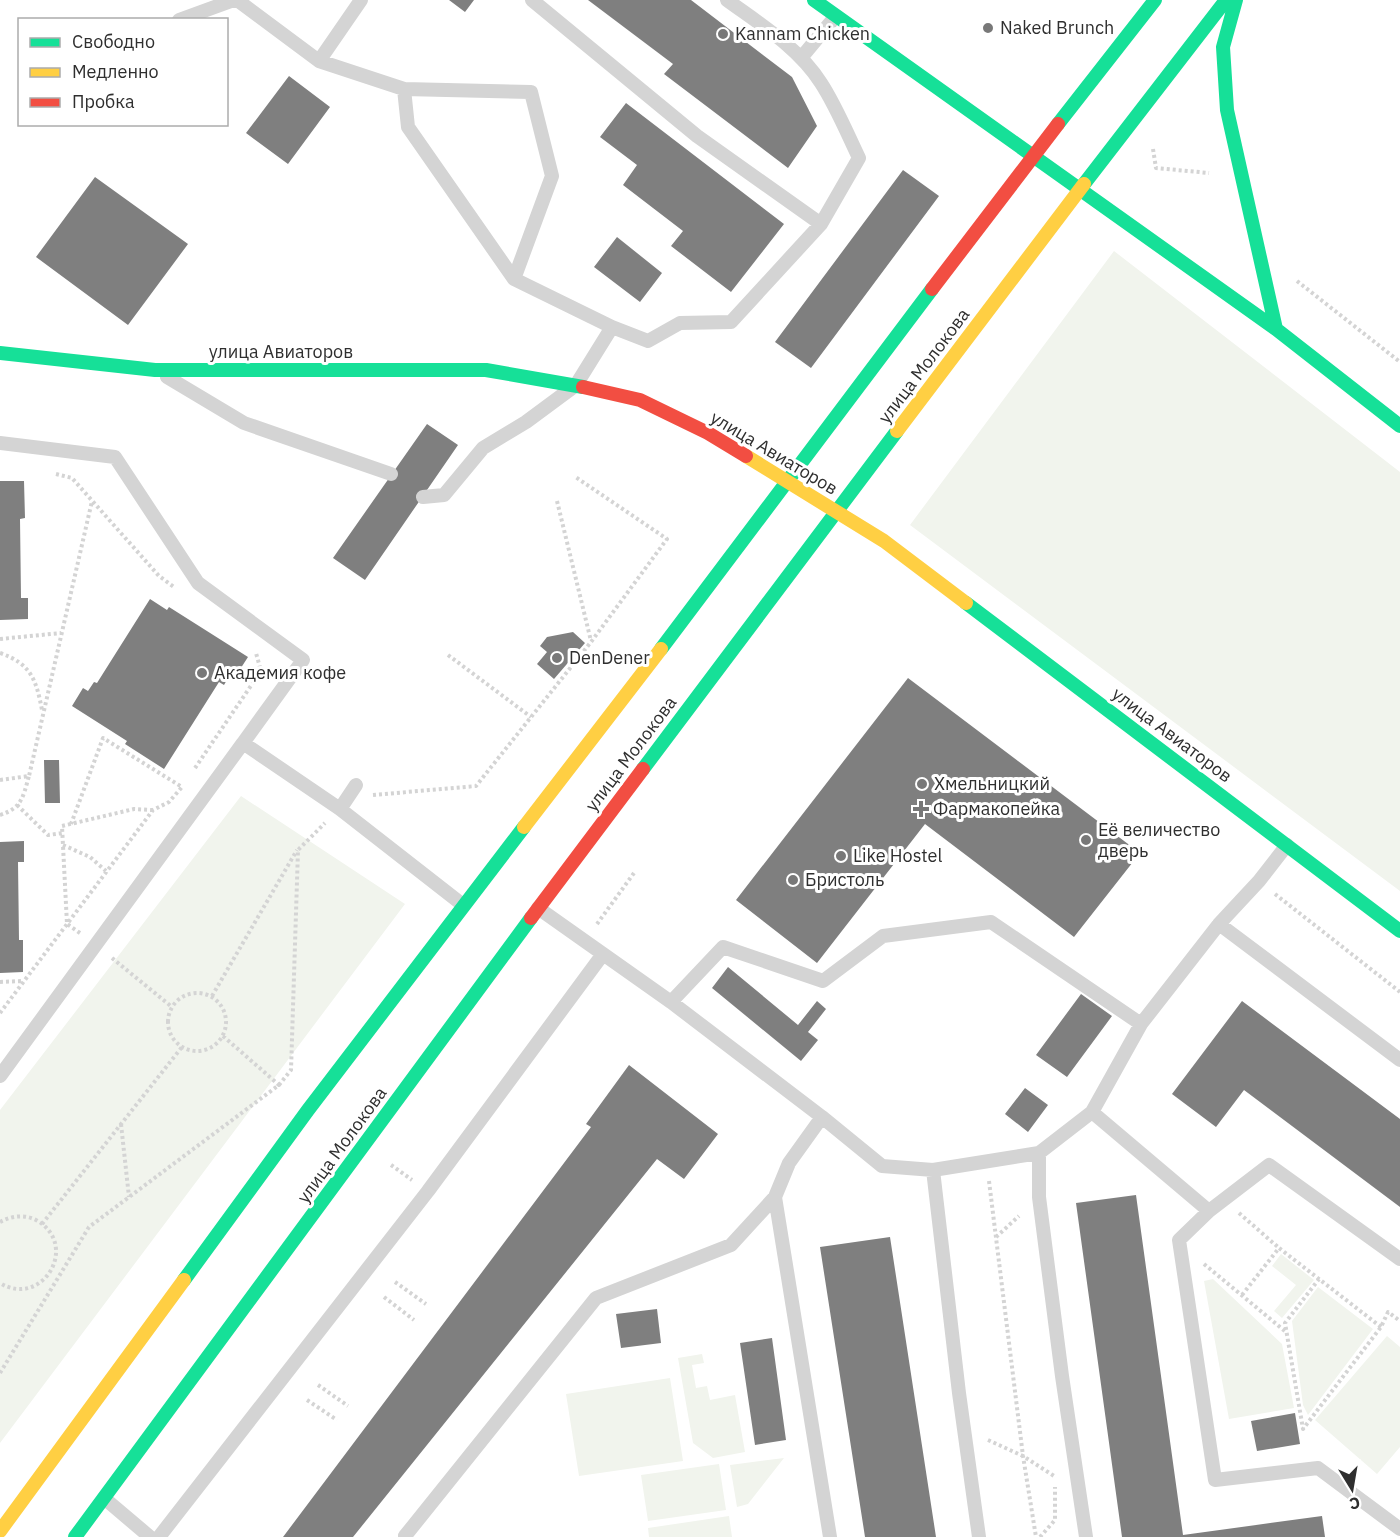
<svg xmlns="http://www.w3.org/2000/svg" width="1400" height="1537" viewBox="0 0 1400 1537" font-family="'IBM Plex Sans',sans-serif">
  <rect width="100%" height="100%" fill="#fff"/>
  <path fill="#f1f4ed" d="M1114 251 1400 472V891L910 525Z
    M241 796 405 904 0 1443V1110Z
    M1281 1254 1314 1280 1282 1318 1274 1311 1296 1285 1272 1266Z
    M1213 1279 1282 1344 1294 1408 1229 1419 1204 1281Z
    M1318 1287 1373 1329 1308 1415 1303 1405 1292 1321Z
    M1387 1336 1400 1347V1447L1377 1474 1315 1420Z
    M702 1354 704 1363 692 1365 696 1388 707 1386 710 1400 735 1395 745 1452 713 1458 693 1443 678 1358Z
    M670 1378 683 1461 579 1476 566 1394Z
    M784 1458 748 1504 737 1507 730 1465Z
    M719 1464 726 1510 648 1521 641 1475Z
    M729 1516 732 1537H649L648 1528Z"/>
  <path fill="#7f7f7f" d="M449 0H474L465 12Z
    M588 0H691L792 77 817 126 788 168 664 74 673 64Z
    M289 76 330 107 288 164 246 133Z
    M626 103 784 224 731 292 671 246 683 231 623 185 637 165 600 137Z
    M903 170 939 196 811 368 775 342Z
    M95 177 188 244 128 325 36 257Z
    M617 237 662 273 640 302 594 267Z
    M427 424 458 445 365 580 333 558Z
    M0 481H24L25 518 20 519 21 598H28V619L0 620Z
    M150 599 167 610 169 607 248 657 237 674 232 671 224 685 219 682 164 769 125 744 127 741 72 706 83 688 88 691 94 682 97 683Z
    M573 632 585 643 554 679 537 664 547 652 540 646 547 637Z
    M908 678 1140 853 1074 937 925 824 817 963 736 900Z
    M44 760H59L60 803H45Z
    M24 841V862H18L19 940H23V972L0 973V842Z
    M728 967 798 1025 817 1001 826 1009 808 1032 818 1040 801 1061 712 988Z
    M1081 994 1112 1016 1067 1077 1036 1055Z
    M1242 1001 1400 1119V1207L1244 1090 1216 1127 1172 1094Z
    M629 1065 718 1134 684 1179 657 1159 353 1537H283L591 1127 586 1124Z
    M1025 1088 1048 1105 1028 1132 1005 1114Z
    M1136 1195 1183 1535 1322 1516 1325 1537H1122L1076 1203Z
    M890 1237 936 1537H865L820 1247Z
    M657 1309 661 1343 621 1348 616 1314Z
    M772 1338 786 1440 755 1445 740 1343Z
    M1295 1413 1300 1444 1257 1451 1251 1421Z"/>
  <g fill="none" stroke-linecap="round" stroke-linejoin="round">
    <path stroke="#d4d4d4" stroke-width="4" stroke-dasharray="3 3" stroke-linecap="butt" d="M1153 149 1156 168 1209 173
      M1297 281 1400 362
      M56 474 72 478 159 576 174 587
      M557 501 591 641
      M0 639 61 633
      M0 653C31 664 36 679 42 710
      M448 655 531 717
      M195 768 261 671 256 653
      M0 780 29 776 92 501
      M373 795 476 786 591 642 667 539 574 476
      M17 805 48 835 63 833
      M0 815C22 808 23 797 29 776
      M63 845 90 857 106 871
      M1275 894 1400 992
      M597 924 634 873
      M80 933 67 924 62 826 134 809 152 810
      M112 958 172 1007
      M0 982 23 981
      M168 1022a29 29 0 1 1 58 0a29 29 0 1 1-58 0Z
      M212 996 297 850
      M0 1013 153 810 169 802 182 787 103 738 71 824
      M223 1036 279 1085 281 1084
      M121 1124 129 1197
      M391 1165 412 1180
      M989 1181 1023 1456 1036 1537
      M1239 1213 1279 1248
      M0 1222C11 1216 24 1214 36 1220 81 1245 42 1309 0 1283
      M42 1224 182 1047
      M996 1237 1019 1216
      M1204 1264 1286 1332
      M395 1282 426 1304
      M1242 1295 1279 1248 1319 1279
      M384 1297 414 1320
      M1381 1327 1319 1279 1285 1323 1303 1429 1381 1327 1388 1312 1400 1321
      M0 1373 89 1227 279 1085 291 1070 298 850 325 823
      M318 1385 348 1406
      M307 1400 337 1420
      M988 1440 1023 1456 1054 1476
      M1040 1537 1055 1520V1487"/>
    <path stroke="#d4d4d4" stroke-width="14" d="M237 0 319 61
      M361 0 319 61 404 89 408 127 514 279 612 327 576 385 526 422 483 448 444 495 423 497
      M532 0 697 136 821 224
      M179 20 234 0
      M801 58 835 17
      M404 89 531 92 552 176 514 279
      M612 327 648 341 680 323 731 322 821 224 859 158C847 133 836 106 821 83 799 48 760 24 727 0
      M167 377 244 423 391 474
      M0 443 115 457 198 583 303 660 243 743
      M340 809 356 785
      M538 908 671 1002 822 1117 882 1166 933 1170 1039 1153 1092 1112 1141 1024 1219 924 1259 881 1287 845
      M1219 924 1400 1060
      M671 1002 723 947 823 981 883 936 991 922 1141 1024
      M0 1076 243 743 340 809 463 905
      M1092 1112 1209 1211 1179 1240 1215 1480 1318 1468 1400 1529
      M822 1117 789 1163 775 1197 830 1537
      M1039 1153V1197L1062 1376 1086 1537
      M933 1170 959 1393 979 1537
      M1209 1211 1269 1165 1400 1259
      M104 1498 150 1537
      M159 1537 428 1191 603 954
      M406 1537 405 1536 596 1298 731 1245 775 1197"/>
    <path stroke="#16e098" stroke-width="14" d="M814 0 1276 329 1400 426
      M1236 0 1223 47 1227 110 1276 329
      M1058 124 1155 0
      M1084 184 1226 0
      M0 353 155 370H486L583 387
      M966 603 1400 931
      M661 649 932 289
      M643 769 897 431
      M184 1280 308 1110 524 827
      M75 1537 531 918"/>
    <path stroke="#ffcf43" stroke-width="14" d="M897 431 1084 184
      M746 456 884 541 966 603
      M524 827 661 649
      M0 1531 184 1280"/>
    <path stroke="#f24e42" stroke-width="14" d="M932 289 1058 124
      M583 387 640 400 708 433 746 456
      M531 918 643 769"/>
  </g>
  <g fill="#787878" stroke="#fff" stroke-width="2">
    <circle cx="988" cy="28" r="6"/>
    <circle cx="723" cy="34" r="6"/>
    <circle cx="557" cy="658" r="6"/>
    <circle cx="202" cy="673" r="6"/>
    <circle cx="922" cy="784" r="6"/>
    <path d="M918 800h6v6h6v6h-6v6h-6v-6h-6v-6h6z"/>
    <circle cx="1086" cy="840" r="6"/>
    <circle cx="841" cy="856" r="6"/>
    <circle cx="793" cy="880" r="6"/>
  </g>
  <g text-anchor="middle" stroke-width="6" stroke-linejoin="round" paint-order="stroke">
    <g font-size="18" fill="#2f2f2f" stroke="#fff" text-anchor="start">
      <text x="1000" y="34">Naked Brunch</text>
      <text x="735" y="40">Kannam Chicken</text>
      <text x="569" y="664">DenDener</text>
      <text x="214" y="679">Академия кофе</text>
      <text x="934" y="790">Хмельницкий</text>
      <text x="933" y="815">Фармакопейка</text>
      <text x="1098" y="836">Её величество<tspan x="1098" dy="21">дверь</tspan></text>
      <text x="853" y="862">Like Hostel</text>
      <text x="805" y="886">Бристоль</text>
    </g>
    <g font-size="18" fill="#2f2f2f" stroke="#fff">
      <text x="281" y="358">улица Авиаторов</text>
      <text transform="translate(924 366) rotate(-53)" y="6">улица Молокова</text>
      <text transform="translate(774 453) rotate(31)" y="6">улица Авиаторов</text>
      <text transform="translate(1172 735) rotate(37)" y="6">улица Авиаторов</text>
      <text transform="translate(631 754) rotate(-53)" y="6">улица Молокова</text>
      <text transform="translate(342 1145) rotate(-54)" y="6">улица Молокова</text>
    </g>
  </g>
  <rect x="18" y="18" width="210" height="108" fill="#ffffff" stroke="#acacac" stroke-width="1.5"/>
  <rect x="30" y="38" width="30" height="9" fill="#16e098" stroke="#acacac" stroke-width="1.5"/>
  <text x="72" y="48" font-size="18" fill="#2f2f2f">Свободно</text>
  <rect x="30" y="68" width="30" height="9" fill="#ffcf43" stroke="#acacac" stroke-width="1.5"/>
  <text x="72" y="78" font-size="18" fill="#2f2f2f">Медленно</text>
  <rect x="30" y="98" width="30" height="9" fill="#f24e42" stroke="#acacac" stroke-width="1.5"/>
  <text x="72" y="108" font-size="18" fill="#2f2f2f">Пробка</text>
  <g transform="translate(1352 1489) rotate(169)" stroke="#ffffff" stroke-width="4.5" paint-order="stroke">
  <path d="M0-4.5L10 22L0 15L-10 22Z" fill="#2f2f2f"/>
  <text y="-9" font-size="16" font-weight="bold" text-anchor="middle" fill="#2f2f2f">С</text>
  </g>
</svg>
